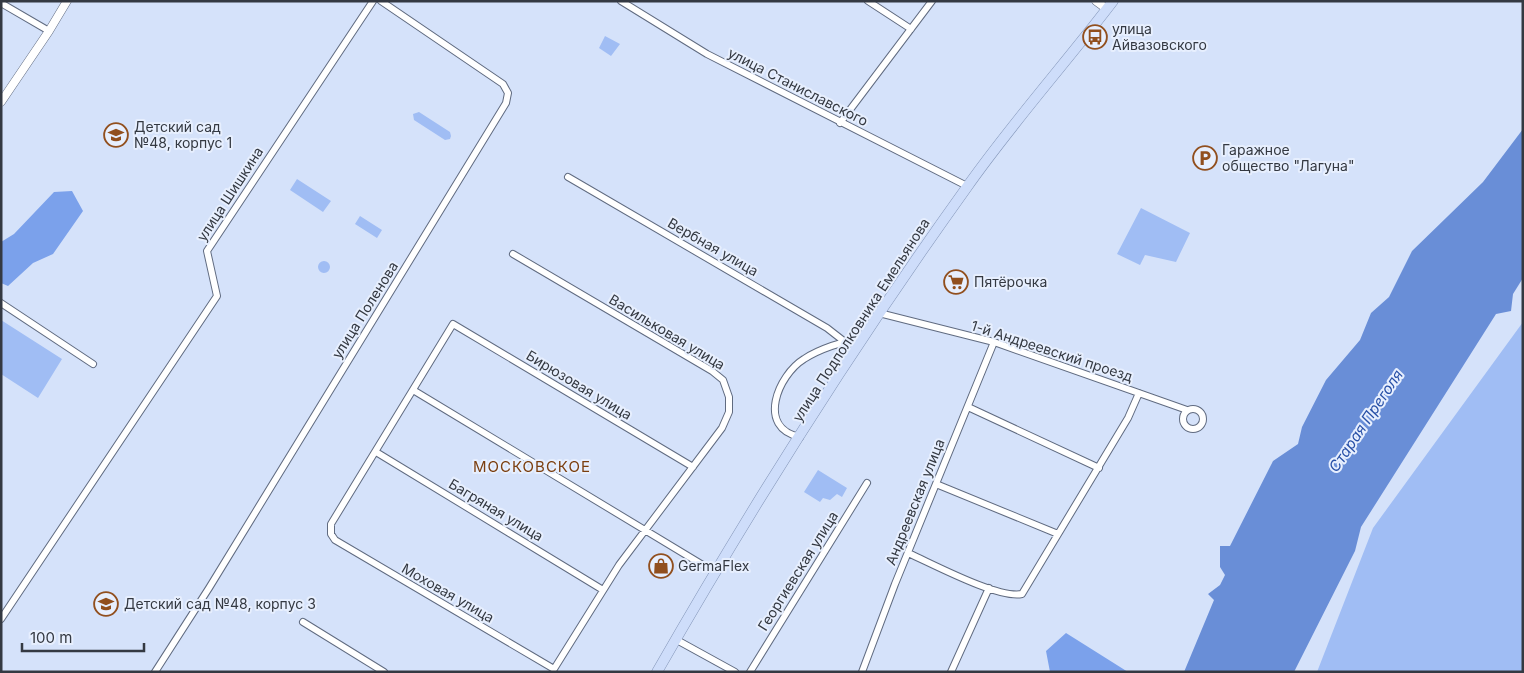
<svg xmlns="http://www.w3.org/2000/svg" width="1524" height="673" viewBox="0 0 1524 673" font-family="Inter,sans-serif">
  <rect width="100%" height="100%" fill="#d5e2fa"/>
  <path fill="#a0bdf4" d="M605 36 620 44 611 56 599 48Z
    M419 112 450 132 451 136 450 139 445 140 414 120 413 114Z
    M297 179 331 201 323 212 290 190Z
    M1141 208 1190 233 1176 262 1145 255 1140 265 1117 254Z
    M360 216 382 230 377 238 355 224Z
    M318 267a6 6 0 1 1 12 0a6 6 0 1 1-12 0Z
    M1 320 62 359 38 398 1 374Z
    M1523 322V672H1317L1373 528Z
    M818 470 847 488 842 497 837 494 830 500 823 498 820 502 804 492Z"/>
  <path fill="#7ba1eb" d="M72 191 83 211 53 254 33 263 8 286 1 283V242L14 234 54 192Z
    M1066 633 1128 672H1129H1050L1046 651Z"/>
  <path fill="#698ed7" d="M1523 129V278L1513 294 1511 311 1496 314 1361 527 1355 551 1294 672H1184L1214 600 1208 594 1220 585 1225 575 1220 567V546H1230L1273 461 1298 444 1302 427 1326 380 1360 340 1371 313 1389 297 1412 251 1483 182Z"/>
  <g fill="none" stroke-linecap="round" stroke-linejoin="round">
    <g stroke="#606b80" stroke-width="8">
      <path id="minor" d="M621 1 707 54 967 186
        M868 1 911 29
        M1 3 49 31
        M840 123 932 1
        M568 177 827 328 845 342
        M513 254 712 371 723 380 729 397V412L722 428 619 565 554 669 335 540 331 534V524L453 324 693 467
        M1 303 93 364
        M879 313 994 342 1187 410
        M413 390 716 573
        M968 407 1099 468
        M1183 419a10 10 0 1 1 20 0a10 10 0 1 1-20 0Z
        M800 437C756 428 778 375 804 359 819 349 844 341 862 338
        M376 452 603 590
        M936 484 1058 534
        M908 553C933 564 998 599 1022 594L1128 418 1139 393
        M1 619 217 296 207 251 373 1
        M303 622 384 672
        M675 639 735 672
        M155 672 209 588 506 103 508 93 503 84 381 1
        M750 672 867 483
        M862 672 895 584 994 342
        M951 672 989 588"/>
    </g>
    <g stroke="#606b80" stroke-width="9">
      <path id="tertiary" d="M1096 1 1107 9
        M1 102 49 31 67 1"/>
    </g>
    <g stroke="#8395b8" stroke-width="11">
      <path id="primary" d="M657 672C752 506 855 343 967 187 1012 123 1065 64 1113 1"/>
    </g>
    <use href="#minor" stroke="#fff" stroke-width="6"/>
    <use href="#tertiary" stroke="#fff" stroke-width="8"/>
    <use href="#primary" stroke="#ceddfa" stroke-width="10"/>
  </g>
  <defs>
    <g id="bus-ring" transform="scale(1.25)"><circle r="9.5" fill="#e7effe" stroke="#914f1e" stroke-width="1.5"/><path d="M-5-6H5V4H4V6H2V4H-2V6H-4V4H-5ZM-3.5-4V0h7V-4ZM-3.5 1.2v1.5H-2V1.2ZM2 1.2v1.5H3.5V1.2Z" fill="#914f1e"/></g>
    <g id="school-ring" transform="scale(1.25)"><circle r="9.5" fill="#e7effe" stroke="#914f1e" stroke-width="1.5"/><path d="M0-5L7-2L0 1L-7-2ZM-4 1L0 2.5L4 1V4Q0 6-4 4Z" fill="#914f1e"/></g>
    <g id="parking-ring" transform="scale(1.25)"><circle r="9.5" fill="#e7effe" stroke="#914f1e" stroke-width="1.5"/><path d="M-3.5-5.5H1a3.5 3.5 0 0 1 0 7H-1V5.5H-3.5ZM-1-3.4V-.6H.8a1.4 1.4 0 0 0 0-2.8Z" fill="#914f1e"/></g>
    <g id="supermarket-ring" transform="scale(1.25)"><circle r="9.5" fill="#e7effe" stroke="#914f1e" stroke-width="1.5"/><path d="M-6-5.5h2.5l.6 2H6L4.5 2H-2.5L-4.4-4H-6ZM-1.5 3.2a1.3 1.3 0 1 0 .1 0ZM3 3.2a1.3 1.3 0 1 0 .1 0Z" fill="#914f1e"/></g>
    <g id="shop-ring" transform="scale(1.25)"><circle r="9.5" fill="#e7effe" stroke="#914f1e" stroke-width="1.5"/><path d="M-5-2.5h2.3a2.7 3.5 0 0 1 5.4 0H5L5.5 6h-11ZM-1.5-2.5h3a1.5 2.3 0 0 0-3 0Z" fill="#914f1e"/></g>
  </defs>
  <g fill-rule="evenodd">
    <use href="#bus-ring" x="1095" y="37"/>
    <use href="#school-ring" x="116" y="135"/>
    <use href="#parking-ring" x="1205" y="158"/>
    <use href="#supermarket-ring" x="956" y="282"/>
    <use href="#shop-ring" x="661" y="566"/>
    <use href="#school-ring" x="106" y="604"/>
  </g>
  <g text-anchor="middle" stroke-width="4" stroke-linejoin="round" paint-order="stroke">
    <g font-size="14" fill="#343942" stroke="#e7effe" text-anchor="start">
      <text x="1112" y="34">улица<tspan x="1112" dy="16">Айвазовского</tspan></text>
      <text x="134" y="132">Детский сад<tspan x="134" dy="16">№48, корпус 1</tspan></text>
      <text x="1222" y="155">Гаражное<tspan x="1222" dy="16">общество "Лагуна"</tspan></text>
      <text x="974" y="287">Пятёрочка</text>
      <text x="678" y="571">GermaFlex</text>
      <text x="124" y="609">Детский сад №48, корпус 3</text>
    </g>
    <g font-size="14" fill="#343942" stroke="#e7effe">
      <text transform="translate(798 87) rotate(27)" y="5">улица Станиславского</text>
      <text transform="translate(230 194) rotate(-57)" y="5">улица Шишкина</text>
      <text transform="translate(713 247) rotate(30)" y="5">Вербная улица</text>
      <text transform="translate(365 310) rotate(-58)" y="5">улица Поленова</text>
      <text transform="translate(861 320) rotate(-57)" y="5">улица Подполковника Емельянова</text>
      <text transform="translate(667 332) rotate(31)" y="5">Васильковая улица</text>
      <text transform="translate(1052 351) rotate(18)" y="5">1-й Андреевский проезд</text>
      <text transform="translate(579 385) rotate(31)" y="5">Бирюзовая улица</text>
      <text transform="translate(915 502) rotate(-68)" y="5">Андреевская улица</text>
      <text transform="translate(496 510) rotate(31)" y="5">Багряная улица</text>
      <text transform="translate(798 571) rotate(-58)" y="5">Георгиевская улица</text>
      <text transform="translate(448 593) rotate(30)" y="5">Моховая улица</text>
    </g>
    <g font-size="15" font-style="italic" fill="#2850a7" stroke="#e7effe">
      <text transform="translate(1366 421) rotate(-56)" y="5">Старая Преголя</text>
    </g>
    <g font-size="15" letter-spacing="1" fill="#7b3f10" stroke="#e7effe">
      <text x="532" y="472">МОСКОВСКОЕ</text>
    </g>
  </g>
  <rect width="1524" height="673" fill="none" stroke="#343942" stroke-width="5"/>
  <path d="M22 643v8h122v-8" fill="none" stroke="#343942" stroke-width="2.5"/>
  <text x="30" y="643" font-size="15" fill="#343942" stroke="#e7effe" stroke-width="4" paint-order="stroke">100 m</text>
</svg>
